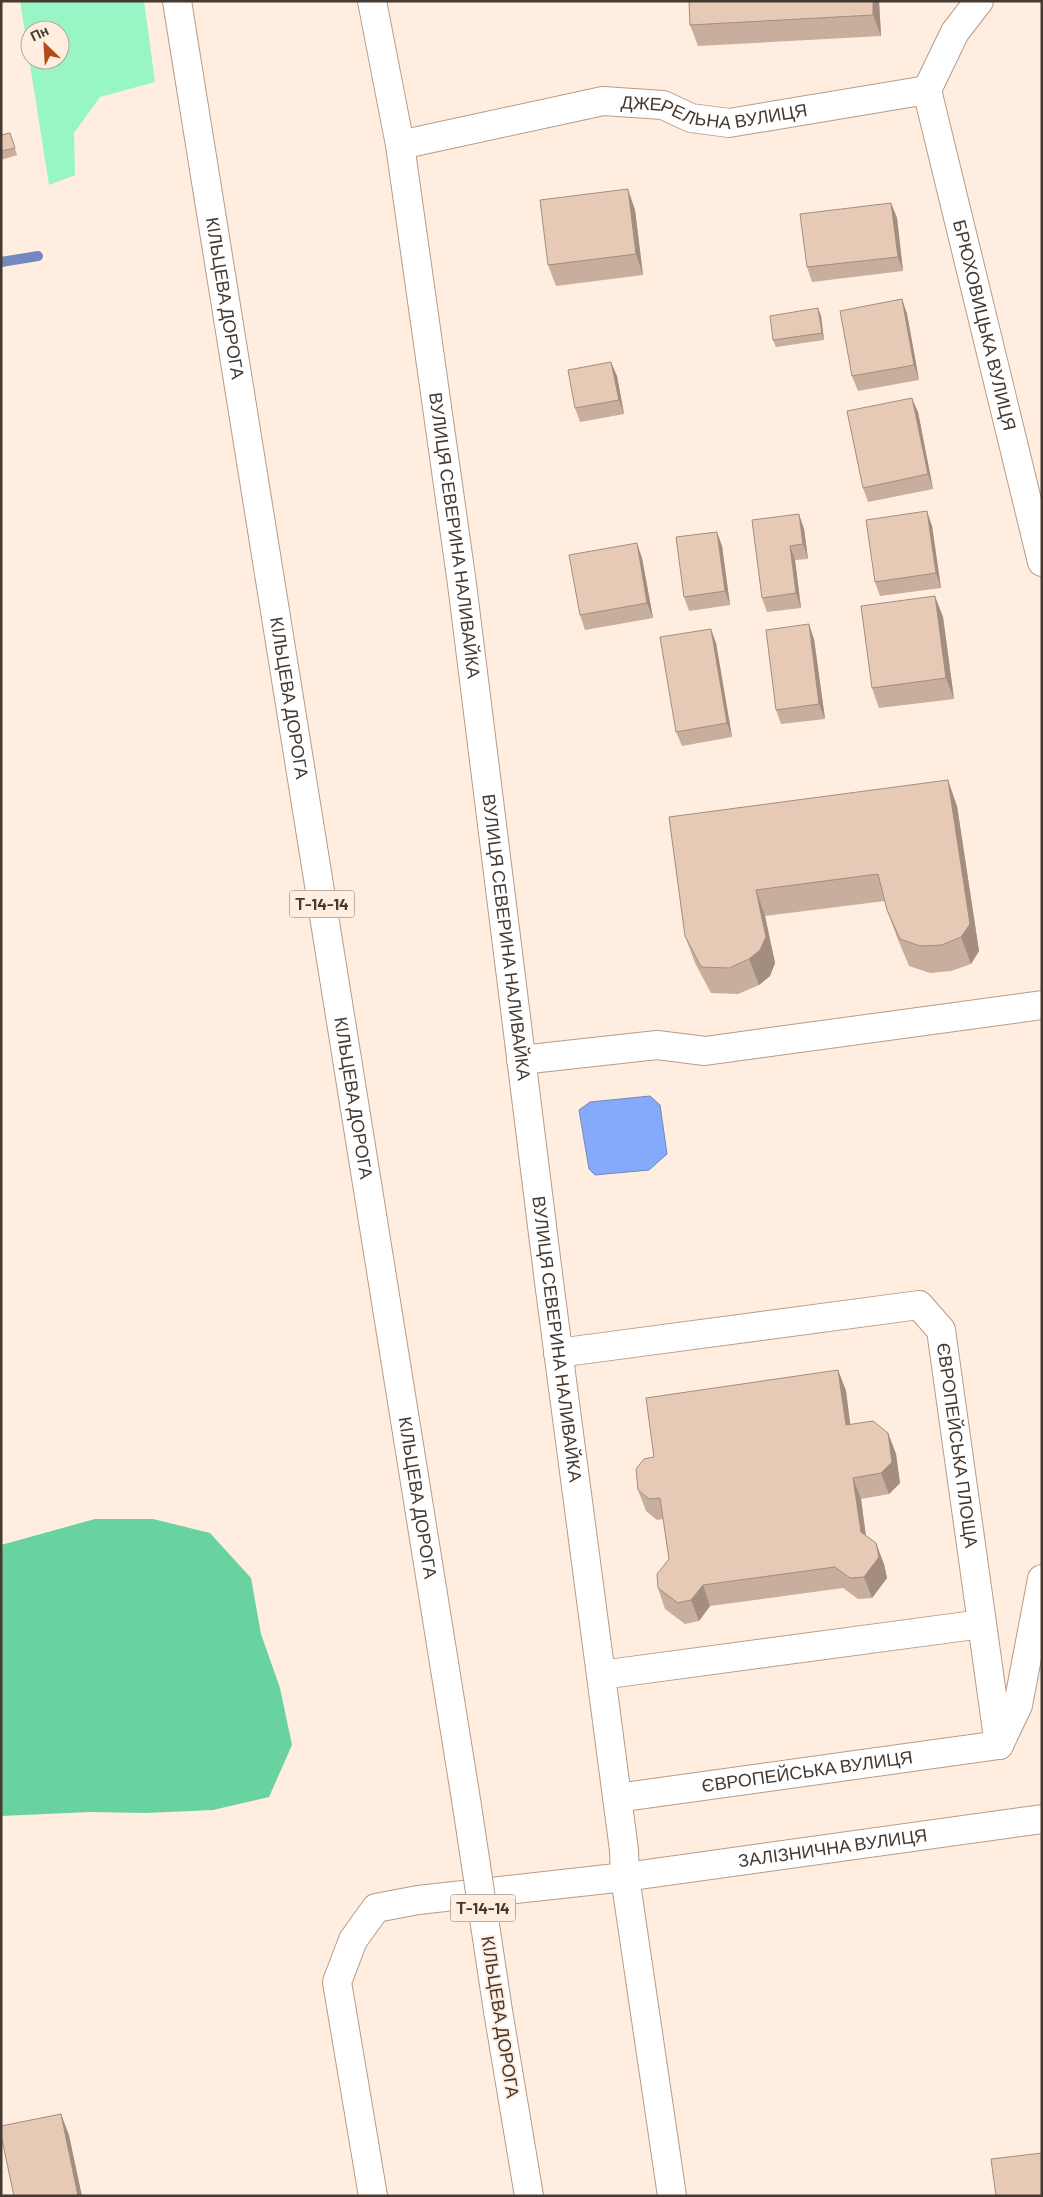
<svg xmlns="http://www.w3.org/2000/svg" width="1043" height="2197" viewBox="0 0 1043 2197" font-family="Barlow,sans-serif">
  <rect width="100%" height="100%" fill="#ffede0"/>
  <path fill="#98f6c6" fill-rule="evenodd" d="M20 1H144L155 82 100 97 74 133 75 175 49 185ZM30 30H60V60H30Z"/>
  <path fill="#68d3a0" d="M95 1519H153L210 1533 251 1578 261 1634 280 1688 292 1745 269 1797 213 1810 146 1813 90 1812 1 1816V1545Z"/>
  <path fill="#85aafb" stroke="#7288be" d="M650 1096 660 1105 667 1154 649 1170 595 1175 589 1169 579 1110 590 1102Z"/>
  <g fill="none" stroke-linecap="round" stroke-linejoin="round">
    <path stroke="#7288be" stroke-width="10" d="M1 262 38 256"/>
    <g stroke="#b79c88" stroke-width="30">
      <g id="minor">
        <path id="s1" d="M372 1 400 145 462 584 549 1282 624 1850 625 1877 672 2196"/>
        <path id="s2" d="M927 90 1042 562"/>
        <path d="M927 90 955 32 979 1"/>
        <path id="s3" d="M400 145 603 101 663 105 691 118 729 123 927 90"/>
        <path d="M521 1060 657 1045 705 1051 1042 1005"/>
        <path id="s4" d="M558 1353 919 1305 941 1330 999 1745"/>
        <path d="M601 1675 982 1624"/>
        <path d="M999 1745 1018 1705 1042 1579"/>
        <path id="s5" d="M617 1798 999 1745"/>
        <path id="s6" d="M373 2196 337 1982 353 1940 376 1908 418 1900 625 1877 1042 1819"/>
      </g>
    </g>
    <g stroke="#b79c88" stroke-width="30">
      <g id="highway">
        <path id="s7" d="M177 1 467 1806"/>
        <path d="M498 2011 529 2196"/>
      </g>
    </g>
    <use href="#minor" stroke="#fff" stroke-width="28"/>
    <use href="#highway" stroke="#fff" stroke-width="28"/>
    <g stroke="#b79c88" stroke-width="30" stroke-linecap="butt">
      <path id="highway-bridge" d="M467 1806 498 2011"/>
    </g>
    <use href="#highway-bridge" stroke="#fff" stroke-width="28"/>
  </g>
  <path fill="#c7ae9d" d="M689 1H879L881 36 698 46 690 25Z
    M10 133 17 155 1 160V135Z
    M891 203 897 218 903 271 812 282 807 267Z
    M635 210 643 275 556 286 548 265Z
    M902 299 907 314 919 380 858 391 852 376Z
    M818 308 821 316 824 340 776 347 773 340Z
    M617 376 624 414 580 422 575 408Z
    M918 412 933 489 868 502 863 488Z
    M752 520 804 529 808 559 795 560 801 608 767 612 762 598Z
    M932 526 941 588 880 596 875 582Z
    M722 546 730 605 689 611 684 597Z
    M642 558 653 618 585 630 580 615Z
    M943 617 954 699 879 708 872 688Z
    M814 639 825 719 781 724 776 710Z
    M716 643 732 737 682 746 676 732Z
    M957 806 979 951 971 964 951 971 930 973 909 966 897 937 887 910 885 901 765 916 775 963 770 976 759 985 738 994 711 993 695 963 685 936 669 817Z
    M838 1370 846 1391 850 1424 888 1433 896 1454 900 1483 889 1494 861 1499 866 1536 884 1564 887 1578 872 1598 858 1599 843 1588 710 1606 699 1621 685 1624 665 1609 658 1588 669 1559 663 1519 657 1520 646 1511 638 1490 654 1457Z"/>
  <path fill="#a28d7f" d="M873 1H879L881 36 873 15Z
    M628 189 635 210 643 275 636 254Z
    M891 203 897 218 903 271 898 257Z
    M902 299 907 314 919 380 914 365Z
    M818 308 821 316 824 340 822 333Z
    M611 362 617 376 624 414 619 400Z
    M912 398 918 412 933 489 928 474Z
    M927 511 932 526 941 588 936 573Z
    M799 514 804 529 808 559 803 544Z
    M717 532 722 546 730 605 725 591Z
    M637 543 642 558 653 618 647 603Z
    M790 546 795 560 801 608 796 593Z
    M935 596 943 617 954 699 946 678Z
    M809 624 814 639 825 719 819 704Z
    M711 629 716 643 732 737 727 723Z
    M948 780 957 806 979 951 971 964 961 937Z
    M756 890 765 916 775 963 770 976 759 985 749 959Z
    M838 1370 846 1391 853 1446 846 1425Z
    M888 1433 896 1454 900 1483 889 1494 881 1473Z
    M853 1478 861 1499 868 1553 861 1532Z
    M876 1543 884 1564 887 1578 872 1598 864 1577Z
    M703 1585 710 1606 699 1621 691 1600Z
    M61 2114 69 2135 82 2196H78Z"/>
  <path fill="#e7cab6" stroke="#a28d7f" d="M689 1H873V15L690 25Z
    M10 133 15 148 1 151V135Z
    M628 189 636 254 548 265 540 200Z
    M891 203 898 257 807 267 800 214Z
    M902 299 914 365 852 376 840 311Z
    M818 308 822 333 773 340 770 316Z
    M611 362 619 400 575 408 568 370Z
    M912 398 928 474 863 488 847 411Z
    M927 511 936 573 875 582 866 520Z
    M799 514 803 544 790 546 796 593 762 598 752 520Z
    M717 532 725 591 684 597 676 537Z
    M637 543 647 603 580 615 569 555Z
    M935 596 946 678 872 688 861 606Z
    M809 624 819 704 776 710 766 630Z
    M711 629 727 723 676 732 660 637Z
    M948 780 970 924 961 937 942 945 920 946 900 939 887 910 878 874 756 890 766 937 760 950 749 959 729 968 701 967 685 936 669 817Z
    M838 1370 846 1425 873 1421 888 1433 892 1462 881 1473 853 1478 861 1532 876 1543 879 1557 864 1577 850 1578 835 1567 703 1585 691 1600 678 1603 658 1588 657 1574 669 1559 660 1498 649 1499 638 1490 636 1469 644 1459 654 1457 646 1398Z
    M61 2114 78 2196H14L1 2135V2126Z
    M1042 2153V2196H996L991 2159Z"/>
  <g text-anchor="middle" stroke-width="4" stroke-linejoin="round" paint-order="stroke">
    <g fill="#ffede0" stroke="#7d7066" stroke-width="1">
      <rect x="289.5" y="890.5" width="65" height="27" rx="4"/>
      <rect x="450.5" y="1894.5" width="65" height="27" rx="4"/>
    </g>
    <g font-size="16" font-weight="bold" fill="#453a31">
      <text x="322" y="910">Т-14-14</text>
      <text x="483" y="1914">Т-14-14</text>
    </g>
    <g font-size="18" fill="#453a31" stroke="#ffede0">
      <text dy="6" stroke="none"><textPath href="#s3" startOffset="321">ДЖЕРЕЛЬНА ВУЛИЦЯ</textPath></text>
      <text dy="6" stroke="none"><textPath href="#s7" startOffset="301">КІЛЬЦЕВА ДОРОГА</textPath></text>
      <text dy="6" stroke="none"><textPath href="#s2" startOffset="242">БРЮХОВИЦЬКА ВУЛИЦЯ</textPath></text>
      <text dy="6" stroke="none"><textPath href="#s1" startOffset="541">ВУЛИЦЯ СЕВЕРИНА НАЛИВАЙКА</textPath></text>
      <text dy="6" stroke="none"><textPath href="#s7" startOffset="706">КІЛЬЦЕВА ДОРОГА</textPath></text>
      <text dy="6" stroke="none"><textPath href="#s1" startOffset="946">ВУЛИЦЯ СЕВЕРИНА НАЛИВАЙКА</textPath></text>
      <text dy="6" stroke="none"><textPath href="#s7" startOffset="1111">КІЛЬЦЕВА ДОРОГА</textPath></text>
      <text dy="6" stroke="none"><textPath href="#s1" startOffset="1351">ВУЛИЦЯ СЕВЕРИНА НАЛИВАЙКА</textPath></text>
      <text dy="6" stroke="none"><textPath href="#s4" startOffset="514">ЄВРОПЕЙСЬКА ПЛОЩА</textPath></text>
      <text dy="6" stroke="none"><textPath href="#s7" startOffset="1516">КІЛЬЦЕВА ДОРОГА</textPath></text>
      <text dy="6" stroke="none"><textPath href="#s5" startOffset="192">ЄВРОПЕЙСЬКА ВУЛИЦЯ</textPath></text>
      <text dy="6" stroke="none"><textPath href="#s6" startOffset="762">ЗАЛІЗНИЧНА ВУЛИЦЯ</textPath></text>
      <text transform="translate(500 2017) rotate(81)" y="6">КІЛЬЦЕВА ДОРОГА</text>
    </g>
  </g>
  <rect width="1043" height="2197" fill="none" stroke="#453a31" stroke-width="5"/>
  <g transform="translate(45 45) rotate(335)"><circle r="24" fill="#ffede0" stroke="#b5a59a"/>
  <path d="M0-4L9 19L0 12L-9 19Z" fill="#b04c1b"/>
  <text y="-8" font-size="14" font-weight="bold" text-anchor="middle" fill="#453a31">Пн</text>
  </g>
</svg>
